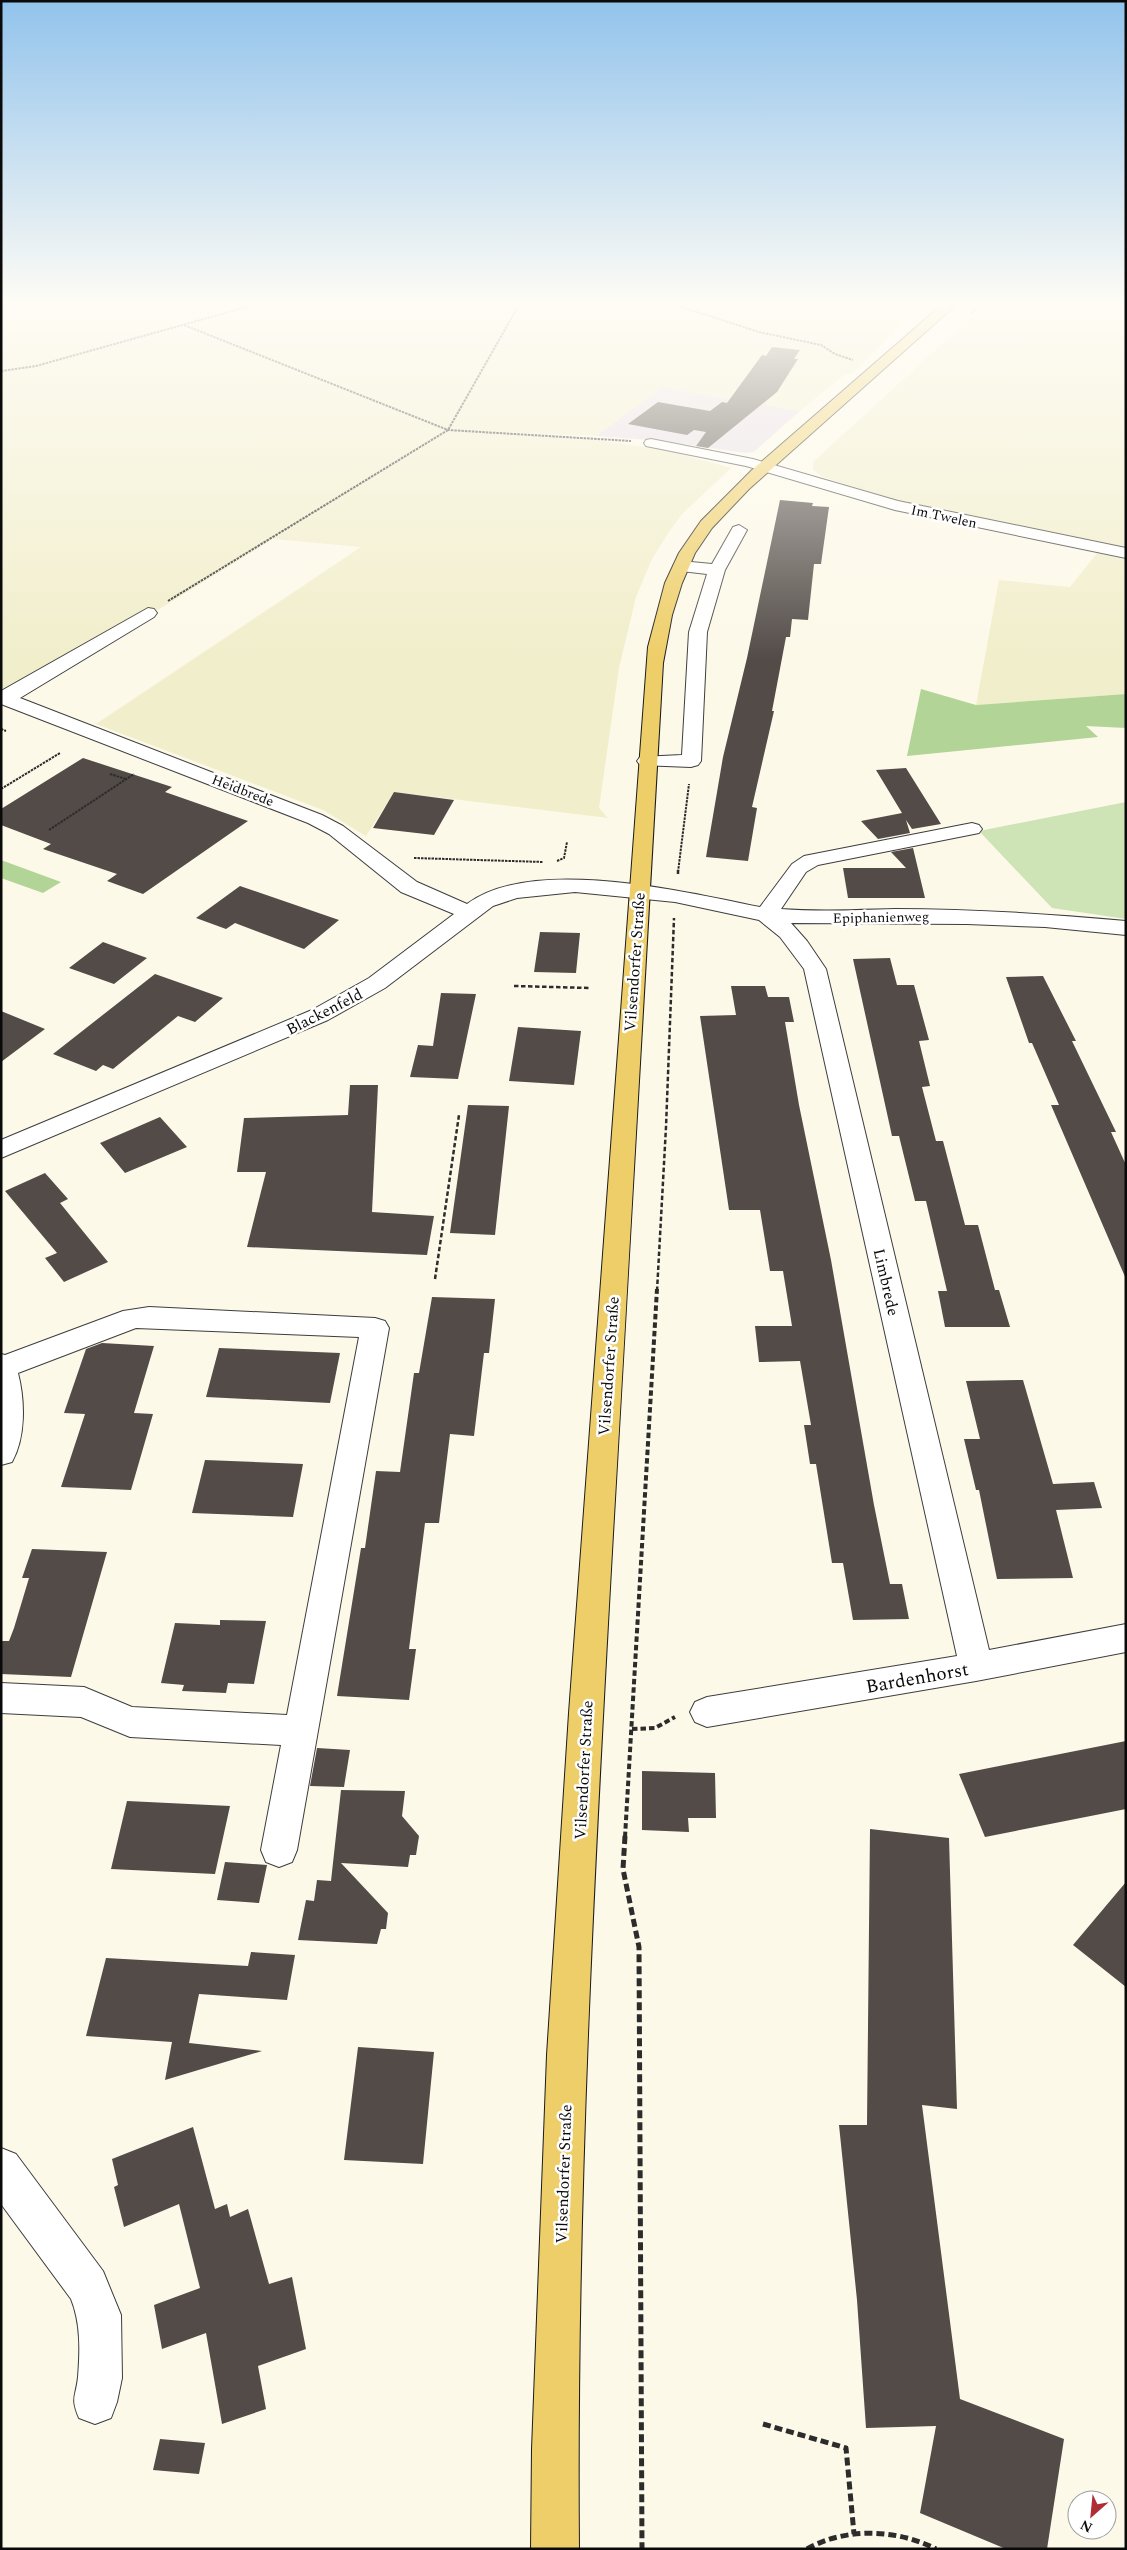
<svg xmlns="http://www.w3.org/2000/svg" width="1127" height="2550" viewBox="0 0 1127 2550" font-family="Spectral,serif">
  <rect width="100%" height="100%" fill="#fdf9e9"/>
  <path fill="#e8dee9" d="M662 387 800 411 754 452 745 453 663 441 596 436Z"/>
  <path fill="#f1eecb" d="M1 303H925L907 318 853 373 844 375 800 411 662 387 596 436 471 431 588 439 667 450 731 468 683 513 669 532 652 559 636 597 619 668 599 808 608 818 394 792 366 836 323 810 96 724 361 547 273 539 20 695 1 687Z
    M987 303H1126V549L898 501 823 477 813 470V462Z
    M1097 553 1126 559V694L976 705 999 580 1070 587Z"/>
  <path fill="#cee4b6" d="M1126 802V919L1052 908 979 831Z"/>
  <path fill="#b2d496" d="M921 689 976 705 1126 694V728L1086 726 1098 737 907 756Z
    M1 860 61 882 43 893 1 878Z"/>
  <path fill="#524b47" d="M772 347 800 350 794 359H798L777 392 708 448 696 446 706 432 694 430 687 435 628 424 658 402 710 411 722 402 727 403 762 355 766 356Z
    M780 500 813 503 812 506 829 507 821 564H814L808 620 792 619 790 637H786L772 711H774L752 807 757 808 748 861 706 857 723 757 747 658Z
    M83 758 172 787 165 792 248 821 143 894 107 881 117 874 43 849 51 844 1 825V809Z
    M906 768 941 824 912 829 906 820 910 833 878 839 861 821 902 813 876 770Z
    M394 792 454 800 434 835 373 828Z
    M913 848 925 898H848L843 868H906L891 852Z
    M240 886 339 920 304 949 235 923 226 929 196 918Z
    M540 932 580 933 576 973 534 972Z
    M103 942 147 958 114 984 69 968Z
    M890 958 897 985H914L929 1040 919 1041 930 1086 922 1087 936 1141H943L965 1225H978L995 1290H999L1010 1327H945L938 1291H947L926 1201H915L899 1136H892L853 959Z
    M155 974 223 998 195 1022 178 1016 113 1069 103 1065 96 1071 53 1054Z
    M1043 976 1076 1041H1072L1116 1132H1111L1126 1165V1279L1051 1105H1059L1032 1043H1029L1006 977Z
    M731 986H765L768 997H789L794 1022H785L799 1105 831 1260 874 1505 890 1584H902L909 1619 853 1620 843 1563H832L816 1464H810L804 1425H811L800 1361 759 1362 755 1326H792L783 1271H770L760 1210H729L700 1016 736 1015Z
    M441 993 476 994 458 1079 410 1077 418 1045 433 1046Z
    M1 1011 45 1029 1 1062Z
    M518 1027 581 1031 574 1085 509 1081Z
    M350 1085H378L372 1212 434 1216 427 1255 247 1247 266 1172H237L244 1118 348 1115Z
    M468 1105 509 1106 495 1235 450 1233Z
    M160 1117 187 1147 125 1173 100 1143Z
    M45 1173 68 1199 60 1203 108 1262 64 1282 45 1258 57 1253 5 1191Z
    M432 1297 495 1299 489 1353H484L474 1436 450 1434 439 1523H425L409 1649H416L409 1700 337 1696 361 1548H365L376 1471 400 1472 414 1373H419Z
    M102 1343 154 1346 134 1413 153 1414 131 1490 61 1487 85 1414 64 1413 86 1349Z
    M219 1348 340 1353 330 1403 206 1397Z
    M1023 1380 1053 1484 1094 1482 1102 1508 1056 1510 1073 1578 997 1579 979 1490H976L964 1439H980L966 1381Z
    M205 1460 303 1464 293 1517 192 1513Z
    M32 1549 107 1552 71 1677 1 1674V1641H9L14 1628 29 1578H22Z
    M220 1620 266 1621 254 1684 228 1683 226 1693 182 1691 184 1685 161 1683 175 1623 220 1625Z
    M1126 1741V1809L985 1837 959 1774Z
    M317 1748 350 1750 344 1787 310 1786Z
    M642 1771 715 1773 716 1818H688L689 1832 642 1830Z
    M341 1790 405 1791 402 1816 419 1836 416 1855H410L408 1867 341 1863 388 1913 386 1929H381L377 1944 298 1940 306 1900 314 1901 317 1880 331 1881Z
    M127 1801 230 1806 215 1874 111 1869Z
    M870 1829 949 1838 957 2109 922 2105 960 2399 1064 2439 1047 2549H1006L920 2513 936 2426 866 2428 857 2300 839 2125H867Z
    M225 1862 267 1865 259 1903 217 1900Z
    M1126 1882V1987L1073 1945Z
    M251 1952 295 1955 287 2000 199 1994 189 2043 262 2051 165 2080 172 2042 86 2036 106 1958 248 1966Z
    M358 2047 434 2052 423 2164 344 2160Z
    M193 2127 215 2209 227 2204 230 2217 248 2209 269 2284 292 2277 306 2349 258 2366 266 2409 222 2424 206 2333 162 2349 154 2305 200 2288 179 2204 124 2227 114 2187 118 2185 112 2159Z
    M160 2439 205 2443 199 2474 153 2470Z"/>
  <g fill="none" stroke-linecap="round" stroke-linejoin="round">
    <g stroke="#3d3d3d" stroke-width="2">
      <path id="minor" d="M651 439 753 459 898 501 1126 548V558L895 510 746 466 646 446 644 443 646 440Z
        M739 525 747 530 725 570 707 632 701 761 698 765 691 767 640 765 637 761 640 757 682 755 689 632 707 574 681 571 673 566 681 561 712 564 733 527Z
        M148 608 154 609 157 613 154 617 20 698 322 815 343 826 417 882 467 904C532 855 686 892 760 907L792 864 804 856 972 823 979 825 982 829 979 833 818 865 806 872 781 909C819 912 857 910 895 909 972 909 1049 914 1126 921V935L1045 927 967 924 791 923 807 941 826 969 989 1650 1126 1624V1652L976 1681 707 1727 695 1722 690 1712 695 1702 707 1697 957 1656 804 969 780 937 759 920 675 902 575 892 517 898 493 906 385 988 328 1020 1 1158V1140L312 1010 369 978 454 914 401 892 329 834 308 823 1 704V691Z
        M149 1307 375 1318 385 1321 389 1328 297 1850 292 1862 279 1867 266 1862 261 1850 281 1745 130 1737 81 1717 1 1713V1683L84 1687 132 1707 287 1715 359 1337 136 1328 18 1373C25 1400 26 1437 12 1462L1 1465V1354L5 1355 123 1311Z
        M1 2148 16 2154 103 2271 121 2315 122 2378 117 2402 111 2418 95 2424 79 2418C70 2397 76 2397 78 2377 80 2351 81 2324 71 2299L1 2204Z"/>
    </g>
    <g stroke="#1b1b1b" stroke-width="2">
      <path id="major" d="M944 303H958L749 489 712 528 695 553 682 583 672 615 663 663C646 953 630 1244 613 1534 594 1872 576 2210 579 2549H531L532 2449 547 2055 569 1713 648 647 665 583 679 553 701 521 752 470Z"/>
    </g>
    <path stroke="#2c2c2c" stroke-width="2" stroke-dasharray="2.5 1" stroke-linecap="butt" d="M669 303 759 332 821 345 835 354 853 360
      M971 313 982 303
      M184 325 448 430 631 441
      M1 371 36 366 261 303
      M168 601 448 430 520 303
      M1 729 6 731
      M110 774 126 779
      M1 789 60 753
      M49 830 134 774
      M414 858 543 862
      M557 861 564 858 567 842
      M678 872 689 784"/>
    <path stroke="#2c2c2c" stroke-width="2.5" stroke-dasharray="4.5 2.5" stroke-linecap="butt" d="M678 874V870
      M514 986 591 988
      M435 1279 459 1115
      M657 1291 666 1127 674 918"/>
    <path stroke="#2c2c2c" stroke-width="4" stroke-dasharray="5.5 3" stroke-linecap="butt" d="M632 1729 655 1728 675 1717
      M625 1837 657 1289"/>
    <path stroke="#2c2c2c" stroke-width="5" stroke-dasharray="8 4" stroke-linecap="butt" d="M625 1836 623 1869 639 1947 642 2549
      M763 2424 846 2448 854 2534
      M807 2549C846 2527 897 2529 936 2549"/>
    <use href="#minor" fill="#fff" fill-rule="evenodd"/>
    <use href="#major" fill="#eece68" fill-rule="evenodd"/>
  </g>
  <linearGradient id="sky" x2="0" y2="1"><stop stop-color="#92c3ec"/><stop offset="0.46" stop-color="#fefcf5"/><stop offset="1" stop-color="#fefcf5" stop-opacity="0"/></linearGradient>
  <rect width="1127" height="660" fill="url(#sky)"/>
  <g text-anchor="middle" stroke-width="5" stroke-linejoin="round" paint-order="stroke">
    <g font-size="14" fill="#0a0a0a" stroke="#fff">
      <text transform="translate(944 516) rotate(12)" y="5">Im Twelen</text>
      <text transform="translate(243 790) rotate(21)" y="5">Heidbrede</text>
      <text transform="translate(881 917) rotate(-1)" y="5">Epiphanienweg</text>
    </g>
    <g font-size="16" fill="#0a0a0a" stroke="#fff">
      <text transform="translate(634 962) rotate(-86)" y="6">Vilsendorfer Straße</text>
      <text transform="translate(324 1011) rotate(-27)" y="6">Blackenfeld</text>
      <text transform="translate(887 1282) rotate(77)" y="6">Limbrede</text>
      <text transform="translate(608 1366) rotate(-86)" y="6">Vilsendorfer Straße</text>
      <text transform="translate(583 1770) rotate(-87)" y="6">Vilsendorfer Straße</text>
      <text transform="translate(563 2174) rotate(-88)" y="6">Vilsendorfer Straße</text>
    </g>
    <g font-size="19" fill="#0a0a0a" stroke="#fff">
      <text transform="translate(917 1677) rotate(-10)" y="7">Bardenhorst</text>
    </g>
  </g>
  <rect width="1127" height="2550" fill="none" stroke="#0a0a0a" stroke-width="5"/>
  <g transform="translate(1092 2515) rotate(207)"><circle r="24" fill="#ffffff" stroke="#9d9d9d"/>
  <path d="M0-4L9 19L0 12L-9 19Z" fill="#ae2e33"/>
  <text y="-8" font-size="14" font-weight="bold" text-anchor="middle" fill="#0a0a0a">N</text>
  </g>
</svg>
